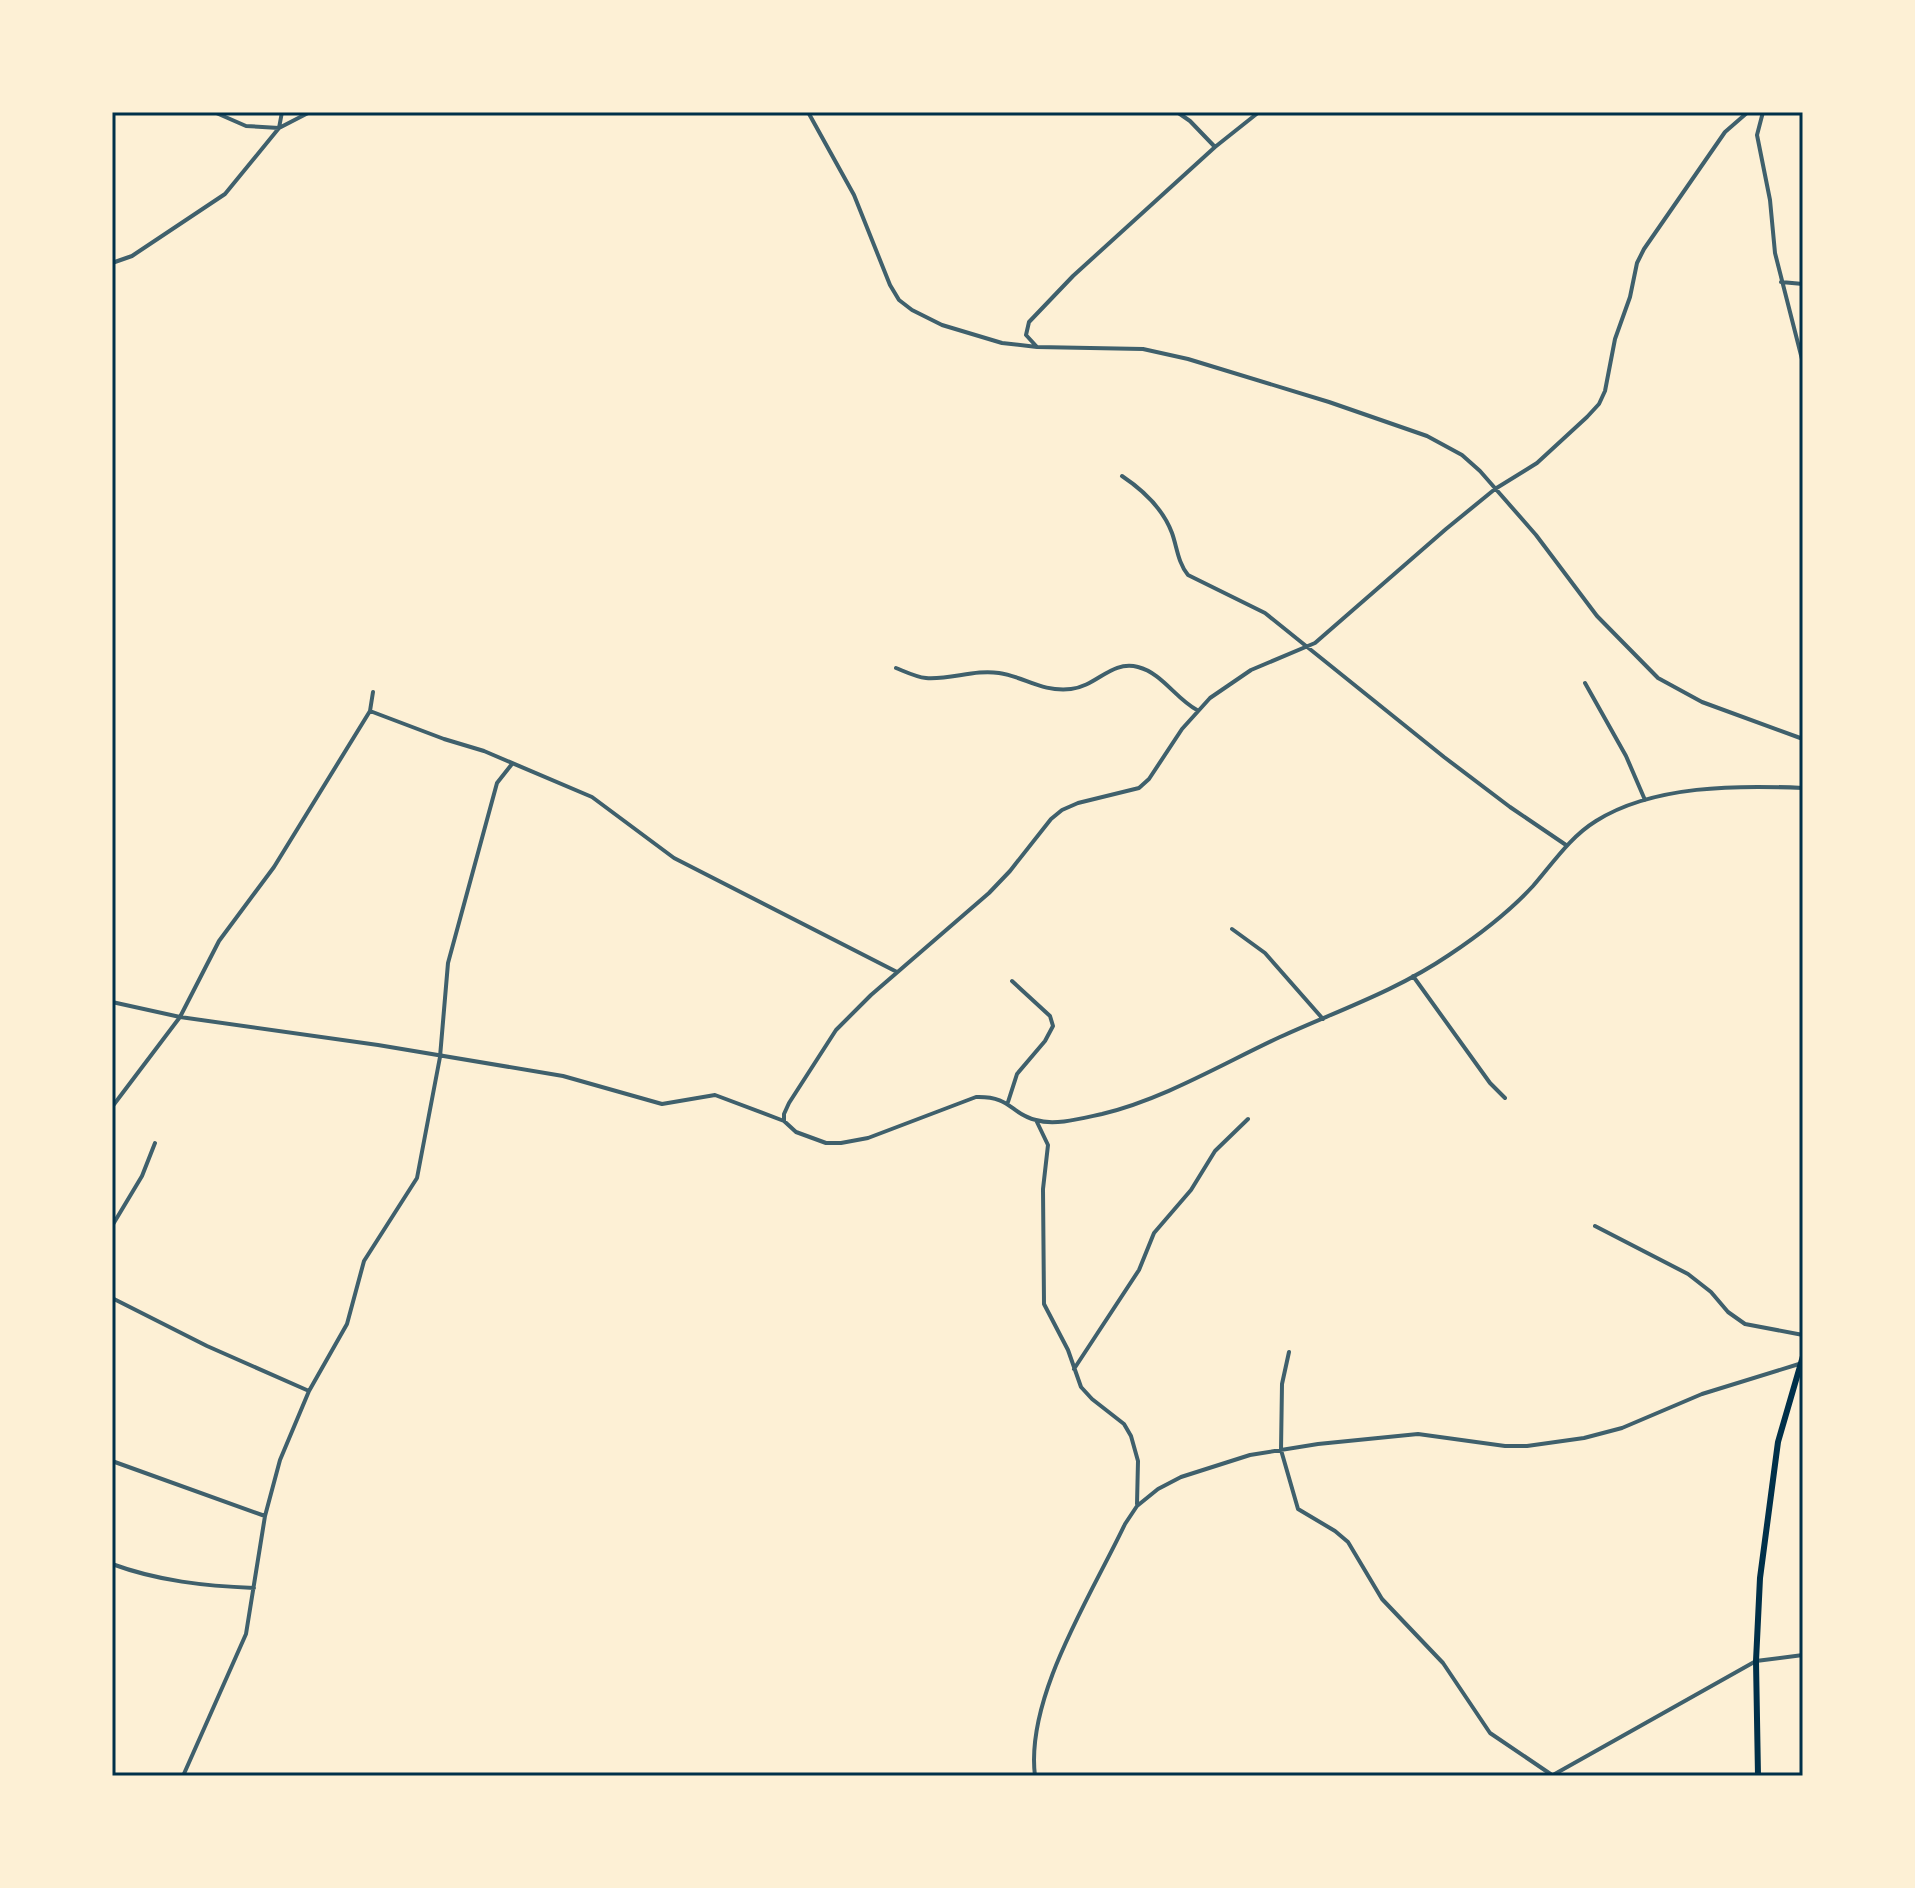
<svg xmlns="http://www.w3.org/2000/svg" width="1915" height="1888" viewBox="0 0 1915 1888" font-family="'PT Serif',serif">
  <rect width="100%" height="100%" fill="#fdf0d5"/>
  <g fill="none" stroke-linecap="round" stroke-linejoin="round">
    <path stroke="#3f606c" stroke-width="4" d="M214 112 246 126 279 128 310 112
      M808 112 854 195 890 285 899 300 912 310 942 325 1002 343 1037 347 1143 349 1188 359 1329 402 1427 436 1462 455 1480 471 1536 535 1597 616 1658 678 1702 702 1803 739
      M1177 112 1190 121 1215 147
      M1763 112 1757 135 1770 200 1775 253 1803 363
      M112 263 132 256 225 194 279 128 282 112
      M1781 282 1803 284
      M1037 347 1026 335 1029 322 1073 276 1215 147 1259 112
      M1122 476C1143 490 1163 509 1172 533 1177 547 1178 563 1188 575L1265 613 1444 757 1510 807 1566 845
      M896 668C906 672 916 677 926 678 950 680 975 669 999 673 1026 677 1040 692 1071 689 1097 686 1111 660 1138 667 1162 673 1176 699 1197 710
      M1585 683 1626 756 1645 800
      M370 711 444 739 484 751 592 797 674 858 897 972
      M1232 929 1265 953 1323 1019
      M1413 976 1490 1083 1505 1098
      M112 1002 180 1017 378 1045 563 1076 662 1104 715 1095 784 1121 796 1132 826 1143H841L868 1138 976 1097C1012 1096 1010 1114 1036 1120 1055 1126 1083 1118 1102 1114 1164 1099 1222 1064 1280 1037 1337 1011 1396 991 1449 955 1479 935 1509 912 1533 886 1553 863 1570 837 1596 821 1653 785 1738 785 1803 788
      M1008 1102 1017 1074 1045 1041 1053 1026 1050 1016 1012 981
      M112 1107 180 1017 219 941 274 867 370 711 373 692
      M1036 1120 1048 1145 1043 1189 1044 1304 1068 1350 1081 1387 1092 1399 1124 1424 1131 1436 1138 1461 1137 1504
      M784 1121V1114L789 1103 836 1030 871 995 989 893 1010 871 1051 819 1062 810 1078 803 1139 788 1149 779 1182 729 1210 698 1251 670 1315 643 1446 529 1495 489 1537 463 1587 417 1599 404 1605 391 1615 339 1630 297 1637 263 1644 249 1725 132 1748 112
      M112 1226 142 1176 155 1143
      M1595 1226 1688 1274 1711 1292 1728 1312 1745 1324 1803 1335
      M112 1298 207 1346 309 1391
      M1289 1352 1282 1384 1281 1450 1298 1509 1335 1531 1348 1542 1382 1599 1443 1663 1490 1733 1552 1775
      M1074 1369 1139 1270 1154 1233 1191 1190 1215 1151 1248 1119
      M112 1461 265 1516
      M112 1564C158 1581 205 1586 254 1588
      M1553 1775 1756 1661 1803 1655
      M183 1776 246 1634 265 1516 280 1460 309 1391 347 1324 364 1261 417 1178 440 1057 448 963 497 783 512 764
      M1035 1776C1025 1697 1092 1594 1125 1524L1137 1506 1158 1489 1181 1477 1250 1455 1318 1444 1418 1434 1505 1446H1527L1584 1438 1622 1428 1702 1394 1799 1364"/>
    <path stroke="#003049" stroke-width="6" d="M1758 1776 1756 1661 1760 1578 1778 1442 1803 1356"/>
  </g>
  <rect width="1915" height="1888" fill="none" stroke="#fdf0d5" stroke-width="228"/>
  <rect x="114" y="114" width="1687" height="1660" fill="none" stroke="#003049" stroke-width="3"/>
</svg>
